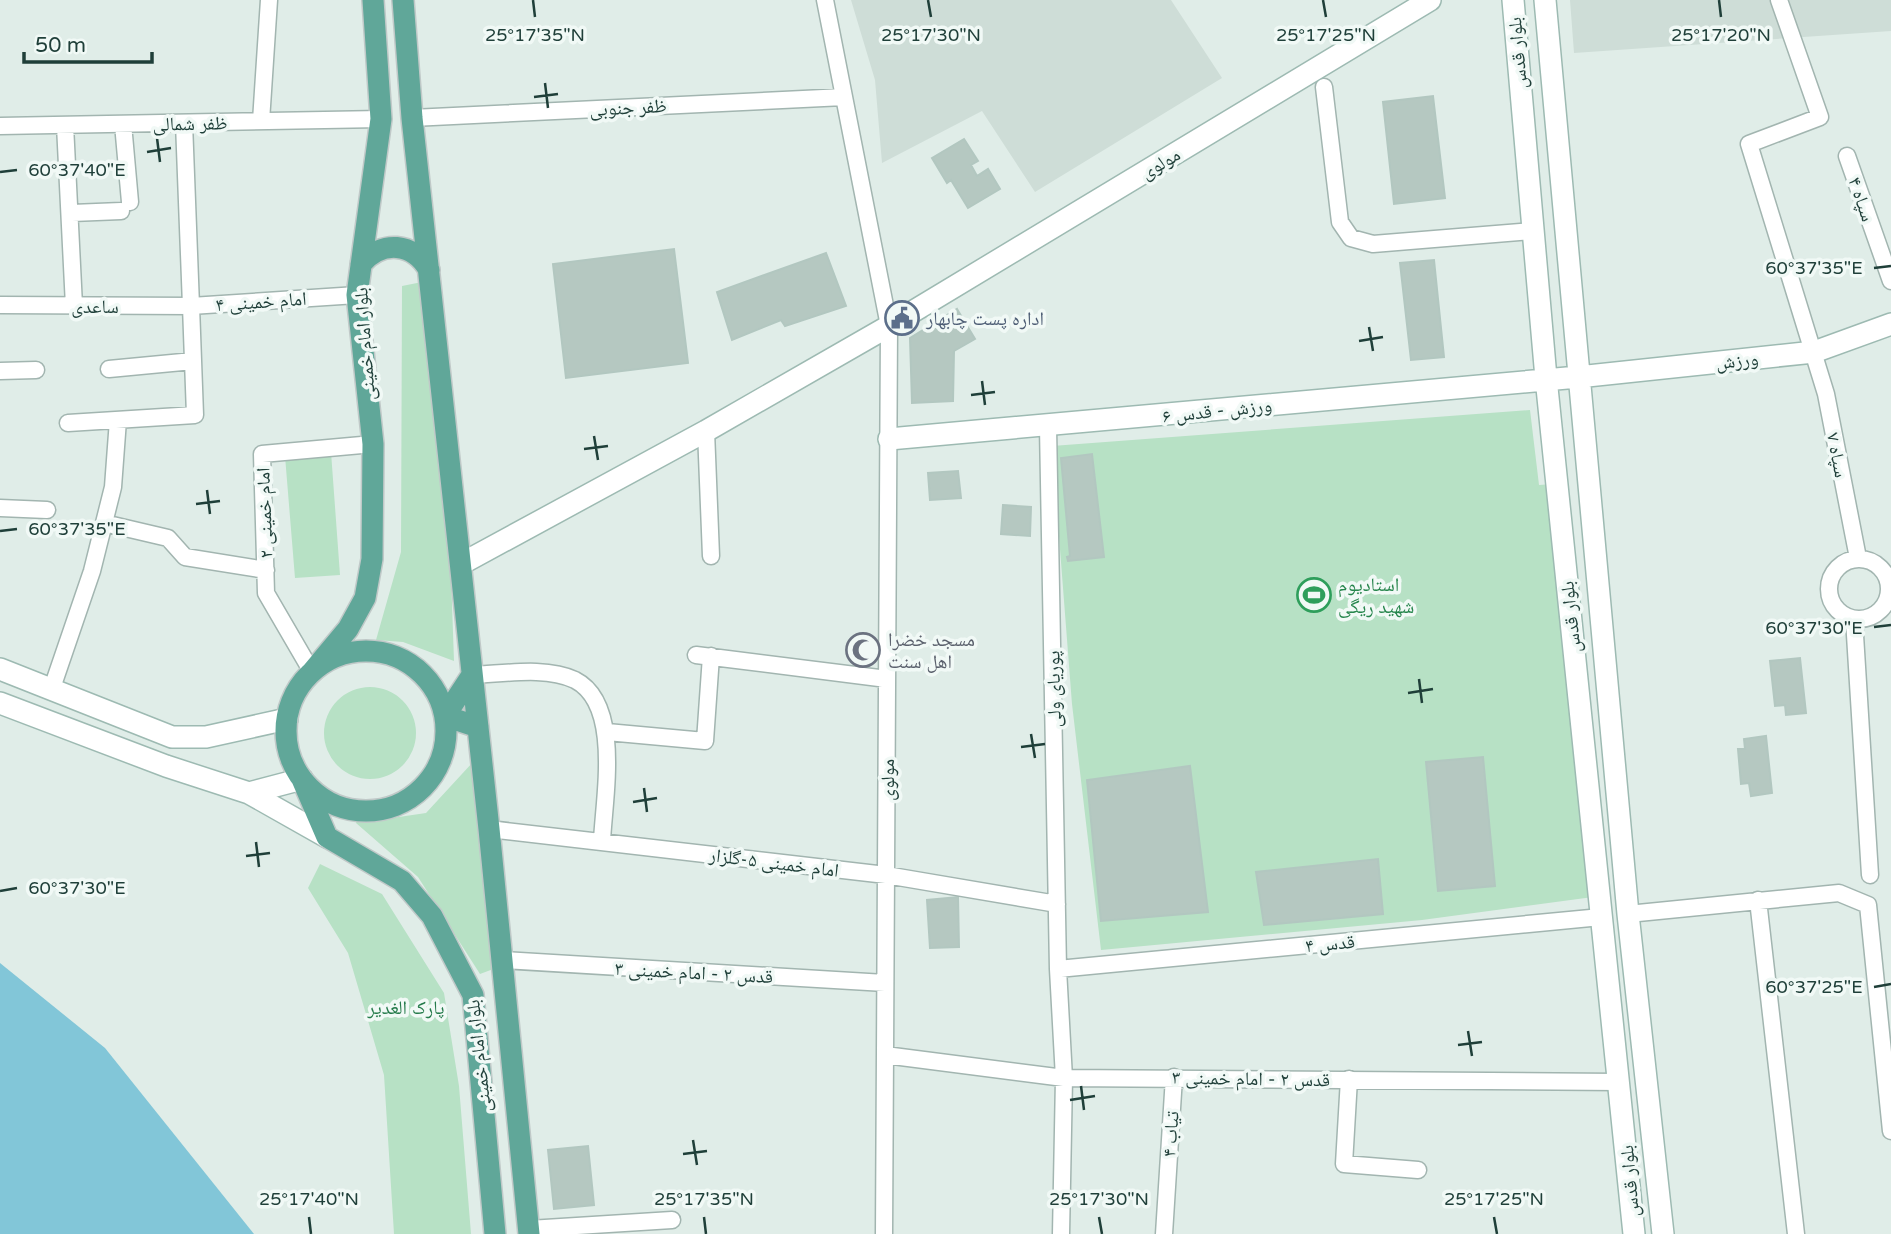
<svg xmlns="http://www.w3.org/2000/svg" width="1891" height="1234" viewBox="0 0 1891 1234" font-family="'Varela Round','Noto Naskh Arabic',sans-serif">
  <rect width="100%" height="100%" fill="#e0ede8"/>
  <path fill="#ceddd7" d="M851 0H1171L1222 78 1035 192 982 111 882 163 875 80Z
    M1570 0H1891V31L1574 53Z"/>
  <path fill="#b7e1c5" d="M427 281 450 547 454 661 403 642 376 640 401 552 402 286Z
    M1530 410 1539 485 1553 484 1593 897 1422 920 1101 950 1072 704 1052 446Z
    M331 452 340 575 295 578 285 456Z
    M324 733a46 46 0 1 1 92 0a46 46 0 1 1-92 0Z
    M473 762 496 968 480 974 418 877 356 823 359 816 392 818 426 813Z
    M320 864 382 894 444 993 459 1086 471 1234H394L384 1075 348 953 308 888Z"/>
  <path fill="#82c6d8" d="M0 963 105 1048 254 1234H0Z"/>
  <path fill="#b5c8c1" stroke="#b2c7c0" stroke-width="2" d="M1433 96 1445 198 1394 204 1383 102Z
    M964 139 978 161 971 165 977 176 988 169 1000 189 968 208 951 180 947 183 932 158Z
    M674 249 688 363 566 378 553 264Z
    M826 253 846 306 785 326 781 320 732 340 717 292Z
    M1434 260 1444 357 1411 360 1400 263Z
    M957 309 975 339 954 351 953 401 912 403 910 338Z
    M1092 454 1104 557 1068 561 1067 557 1070 556 1061 458Z
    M958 471 961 498 930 500 928 473Z
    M1003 505 1031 507 1030 536 1001 534Z
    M1800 658 1806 713 1786 715 1785 705 1775 706 1770 661Z
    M1766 736 1772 793 1751 796 1749 783 1741 784 1738 749H1745L1744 739Z
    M1483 757 1495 886 1438 891 1426 762Z
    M1190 766 1208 912 1101 921 1087 780Z
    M1378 859 1383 914 1264 925 1256 872Z
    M958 897 959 947 930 948 927 900Z
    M588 1146 594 1205 554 1209 548 1150Z"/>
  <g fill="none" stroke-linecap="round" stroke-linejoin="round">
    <g stroke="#a2b5b0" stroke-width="19">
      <path id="street" d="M825 0 889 326 884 1234
        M1779 0 1820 117 1749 144 1826 394 1858 558
        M1324 87 1340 222 1351 238 1373 244 1532 231
        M412 118 844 97
        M261 121 269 0
        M123 124 130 202
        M65 125 74 306
        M0 126 381 119
        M1847 156 1891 281
        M72 213 121 211
        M0 305 191 306 184 123
        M109 369 193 361
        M0 371 36 370
        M68 423 195 415 191 306 357 295
        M1048 427 1058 969 1064 1078 1061 1234
        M706 431 711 556
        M0 508 47 510
        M104 523 168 538 185 557 266 570
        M1829 589a30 30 0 1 1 60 0a30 30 0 1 1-60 0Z
        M1854 619 1870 875
        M696 655 887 679
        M312 672 266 593 262 454 373 444
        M472 675C503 674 546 666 575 680 622 704 604 797 602 841
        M51 691 92 571 113 487 118 420
        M607 732 705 741 711 656
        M489 829 886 875 1057 904
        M1758 900 1796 1234
        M1628 914 1839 893 1868 905 1891 1131
        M502 960 885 983
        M1058 969 1601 917
        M885 1055 1064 1078 1619 1082
        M1349 1079 1344 1164 1418 1170
        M529 1229 672 1220
        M1164 1234 1174 1077"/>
    </g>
    <g stroke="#9dbab2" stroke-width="24">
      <path id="secondary" d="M1513 0 1546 378 1634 1234
        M1545 0 1628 914 1663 1234
        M889 439 1578 377 1814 352 1891 324
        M461 564 706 431 889 326 1430 0
        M0 669 172 737H206L287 719
        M0 703 166 766 249 793 302 779
        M249 793 327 837"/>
    </g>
    <g stroke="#c0c9c8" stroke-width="24">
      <path id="primary" d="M403 0 412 118 489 829 529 1234
        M361 264C382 240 413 242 429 270
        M286 731a80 80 0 1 1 160 0a80 80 0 1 1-160 0Z
        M312 672 348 629 365 598 372 559 373 444 357 295 381 119 373 0
        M472 675 445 716 478 727
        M302 779 327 837 402 881 432 916 473 995 495 1234"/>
    </g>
    <use href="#street" stroke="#fff" stroke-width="16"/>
    <use href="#secondary" stroke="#fff" stroke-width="21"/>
    <use href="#primary" stroke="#60a799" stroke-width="21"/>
  </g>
  <path fill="none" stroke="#1f3f39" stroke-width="2.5" d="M533 0 535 17M928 0 931 17M1323 0 1326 17M1719 0 1721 17M545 83 548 108M534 97 558 94M157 138 160 162M147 152 171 148M0 172 17 170M1874 268 1891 266M1369 327 1373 351M1359 341 1383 337M982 381 985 405M971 395 995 392M594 436 598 460M584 449 608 446M207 490 210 514M196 504 220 501M0 531 17 529M1874 627 1891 625M1419 679 1422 703M1408 693 1433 689M1031 734 1035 758M1021 747 1045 744M644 788 647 812M633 802 657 798M256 842 259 867M246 856 270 853M0 891 17 888M1874 987 1891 984M1468 1031 1472 1056M1458 1045 1482 1042M1081 1086 1084 1110M1070 1100 1095 1096M693 1140 697 1165M683 1154 707 1151M309 1217 311 1234M704 1217 706 1234M1099 1217 1102 1234M1494 1217 1497 1234"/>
  <defs>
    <g id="civic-ring" transform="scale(1.75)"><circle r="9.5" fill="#f1f9f6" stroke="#5c6f8a" stroke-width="1.5"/><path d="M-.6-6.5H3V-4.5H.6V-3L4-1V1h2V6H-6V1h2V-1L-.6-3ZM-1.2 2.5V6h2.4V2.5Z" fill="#5c6f8a"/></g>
    <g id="stadium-ring" transform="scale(1.75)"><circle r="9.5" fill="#f1f9f6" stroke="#2e9e5b" stroke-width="1.5"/><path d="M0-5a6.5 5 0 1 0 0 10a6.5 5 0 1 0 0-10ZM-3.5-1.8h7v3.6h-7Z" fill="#2e9e5b"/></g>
    <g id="mosque-ring" transform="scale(1.75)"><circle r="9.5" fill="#f1f9f6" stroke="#6b7280" stroke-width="1.5"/><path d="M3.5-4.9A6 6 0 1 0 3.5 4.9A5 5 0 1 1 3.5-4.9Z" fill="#6b7280"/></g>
  </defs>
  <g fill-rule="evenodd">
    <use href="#civic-ring" x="902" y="318"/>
    <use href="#stadium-ring" x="1314" y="595"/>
    <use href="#mosque-ring" x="863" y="650"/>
  </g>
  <g text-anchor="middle" stroke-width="7" stroke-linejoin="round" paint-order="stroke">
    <g font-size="19" fill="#1f3f39" stroke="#f1f9f6">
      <text transform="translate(1517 53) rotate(-95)" y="7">بلوار قدس</text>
      <text transform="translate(628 107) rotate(-3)" y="7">ظفر جنوبی</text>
      <text transform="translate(190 123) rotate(-1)" y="7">ظفر شمالی</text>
      <text transform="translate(1160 163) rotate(-31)" y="7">مولوی</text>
      <text transform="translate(1862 199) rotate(71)" y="7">سپاه ۴</text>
      <text transform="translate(261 301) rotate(-4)" y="7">امام خمینی ۴</text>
      <text x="95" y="313">ساعدی</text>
      <text transform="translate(364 344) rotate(-94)" y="7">بلوار امام خمینی</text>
      <text transform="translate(1737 360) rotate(-6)" y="7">ورزش</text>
      <text transform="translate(1217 410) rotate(-6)" y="7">ورزش - قدس ۶</text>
      <text transform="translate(1838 455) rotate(79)" y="7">سپاه ۷</text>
      <text transform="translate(264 513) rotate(-92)" y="7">امام خمینی ۲</text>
      <text transform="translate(1570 617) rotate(-96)" y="7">بلوار قدس</text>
      <text transform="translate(1053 689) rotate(-91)" y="7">پوریای ولی</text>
      <text transform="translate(887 780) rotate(-90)" y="7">مولوی</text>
      <text transform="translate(774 862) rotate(7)" y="7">امام خمینی ۵-گلزار</text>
      <text transform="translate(1330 943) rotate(-5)" y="7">قدس ۴</text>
      <text transform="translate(694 972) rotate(3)" y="7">قدس ۲ - امام خمینی ۳</text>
      <text transform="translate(478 1056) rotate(-96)" y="7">بلوار امام خمینی</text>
      <text transform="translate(1251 1078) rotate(1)" y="7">قدس ۲ - امام خمینی ۳</text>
      <text transform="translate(1170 1134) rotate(-86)" y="7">تیاب ۴</text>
      <text transform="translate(1629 1181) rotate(-95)" y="7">بلوار قدس</text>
    </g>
    <g font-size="19" fill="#4e5e75" stroke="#f1f9f6" text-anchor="start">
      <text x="926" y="325">اداره پست چابهار</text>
    </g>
    <g font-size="19" fill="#27864d" stroke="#f1f9f6" text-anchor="start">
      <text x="1338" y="591">استادیوم<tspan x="1338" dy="22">شهید ریگی</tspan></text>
    </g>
    <g font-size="19" fill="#5b616d" stroke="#f1f9f6" text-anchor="start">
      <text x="888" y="646">مسجد خضرا<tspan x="888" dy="22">اهل سنت</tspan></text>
    </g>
    <g font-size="19" fill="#257b4b" stroke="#f1f9f6">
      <text x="406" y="1014">پارک الغدیر</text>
    </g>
  </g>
  <g font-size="18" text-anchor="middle" fill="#1f3f39" stroke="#f1f9f6" stroke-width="7" stroke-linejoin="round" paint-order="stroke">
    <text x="535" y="41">25°17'35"N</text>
    <text x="931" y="41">25°17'30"N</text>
    <text x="1326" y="41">25°17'25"N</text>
    <text x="1721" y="41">25°17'20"N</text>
    <text x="77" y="176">60°37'40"E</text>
    <text x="1814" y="274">60°37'35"E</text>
    <text x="77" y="535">60°37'35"E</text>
    <text x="1814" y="634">60°37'30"E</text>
    <text x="77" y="894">60°37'30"E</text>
    <text x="1814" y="993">60°37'25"E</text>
    <text x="309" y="1205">25°17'40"N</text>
    <text x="704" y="1205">25°17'35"N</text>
    <text x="1099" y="1205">25°17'30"N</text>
    <text x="1494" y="1205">25°17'25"N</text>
  </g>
  <path d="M24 52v10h128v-10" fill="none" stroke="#1f3f39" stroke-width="3.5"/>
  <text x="35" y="52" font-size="21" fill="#1f3f39" stroke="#f1f9f6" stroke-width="5" paint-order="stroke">50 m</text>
</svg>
